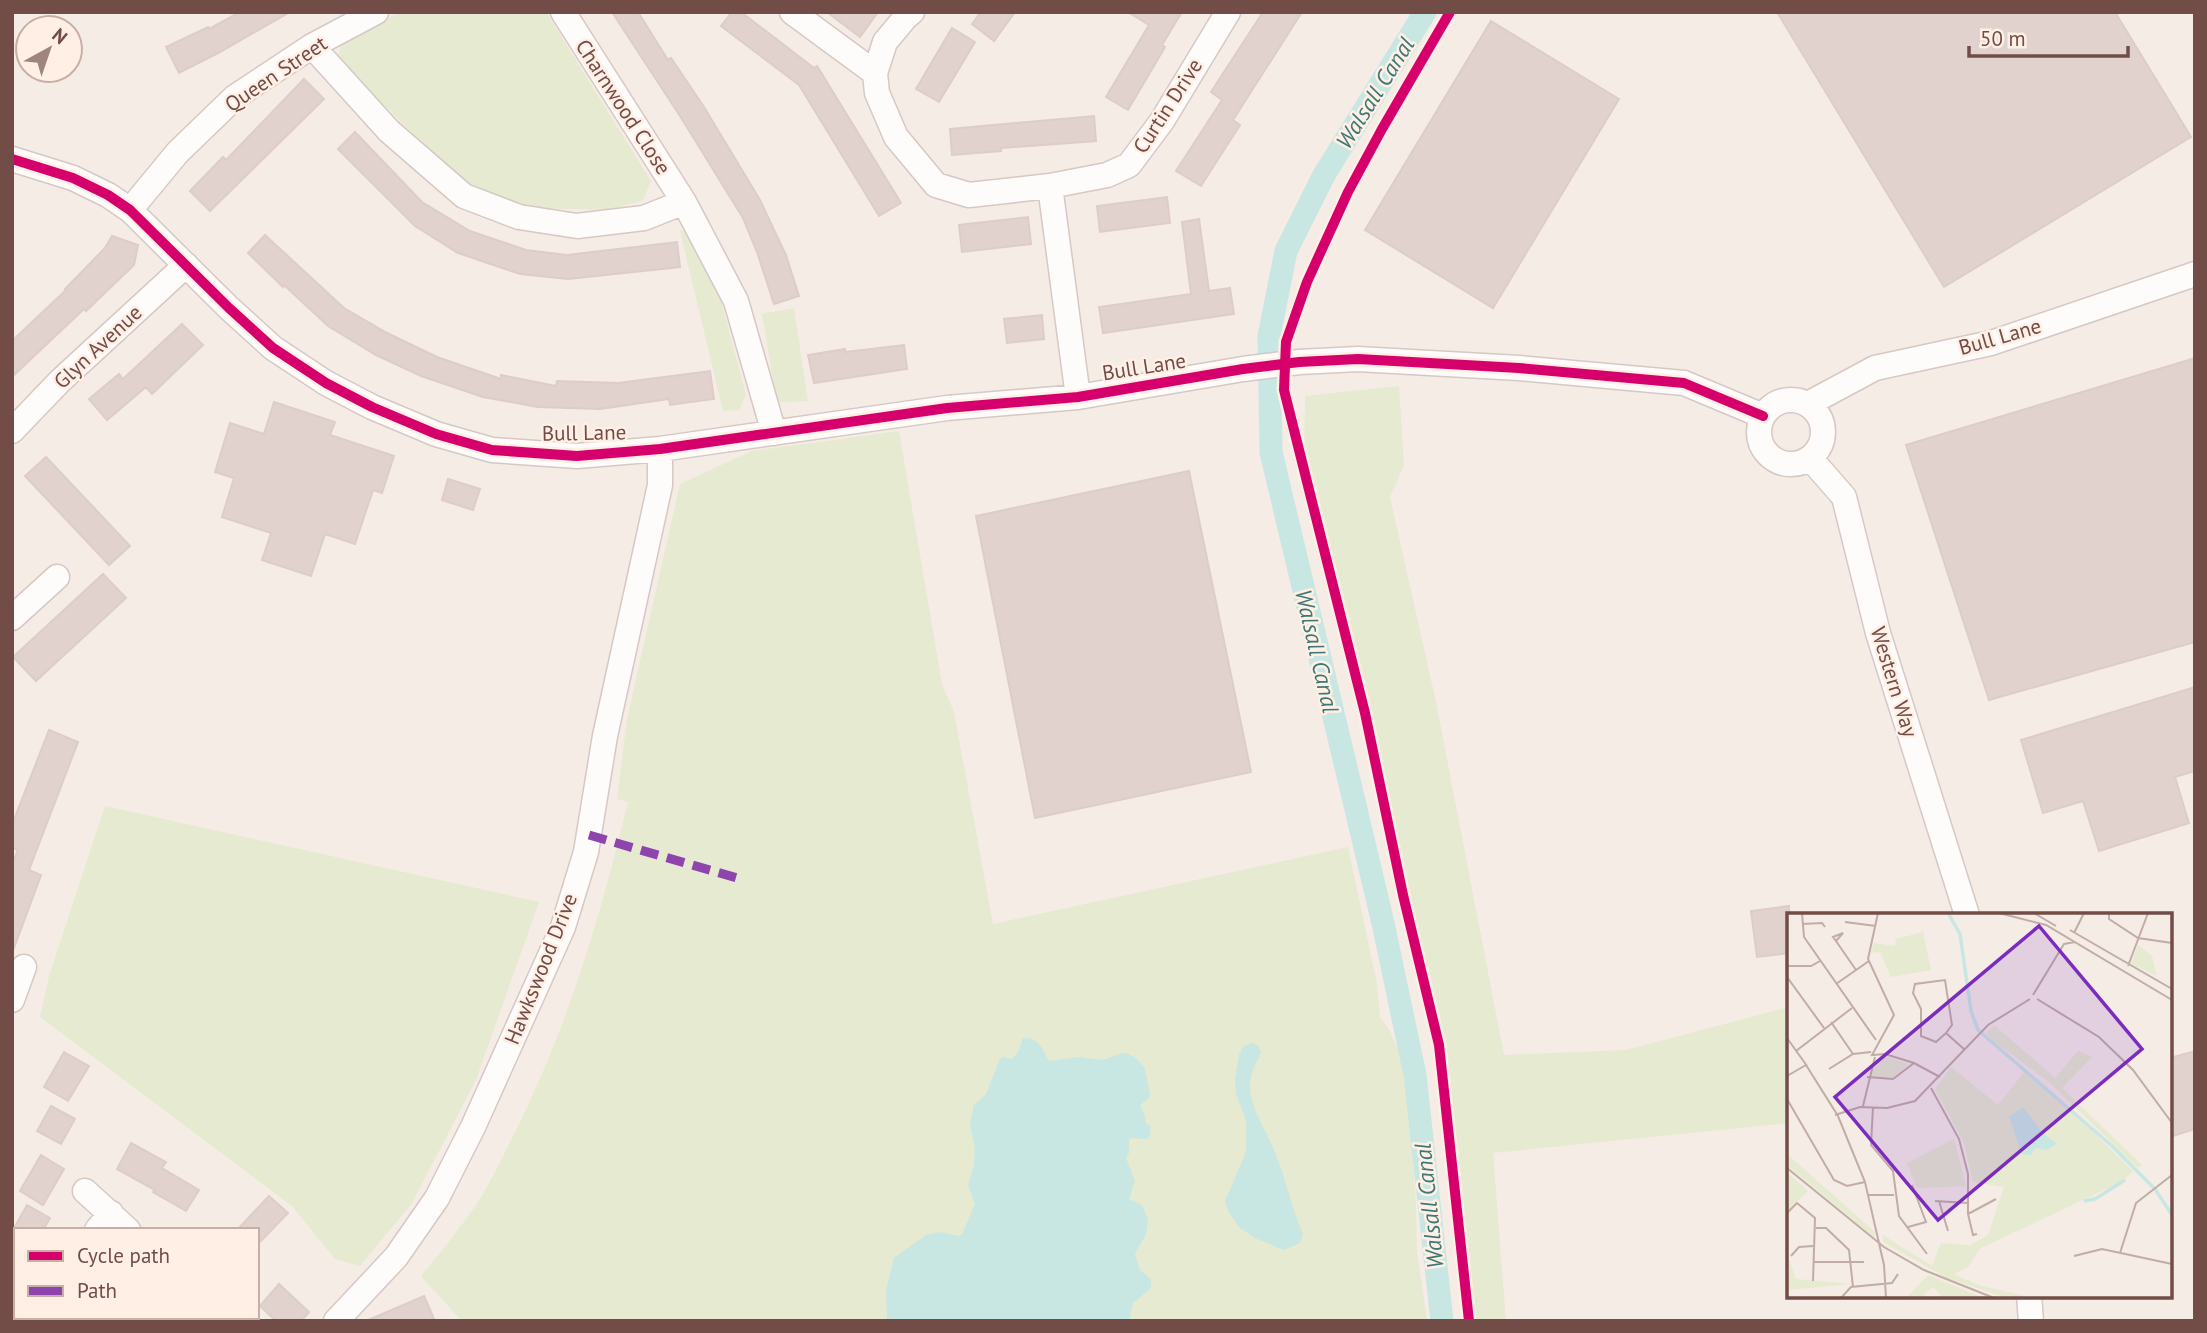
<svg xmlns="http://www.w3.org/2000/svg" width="2207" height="1333" viewBox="0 0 2207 1333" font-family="'PT Sans',sans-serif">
  <rect width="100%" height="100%" fill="#f5ece5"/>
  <path fill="#e5ead0" d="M401 12H546L651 181 643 200 610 210 525 208 464 183 337 59 343 41Z
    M680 231 690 232 718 289 746 395 739 410 723 411Z
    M794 308 808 401 780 402 775 393 762 314Z
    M1399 386 1404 465 1390 497 1436 702 1504 1055 1626 1050 1789 1007V1123L1493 1153 1506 1321H1469L1439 1045 1403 895 1365 713 1304 462 1305 396Z
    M899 431 942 684 954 712 993 924 1348 847 1377 984 1380 1017 1389 1029 1406 1068 1416 1205 1417 1251 1427 1321H462L421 1276C440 1253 459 1230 476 1205 491 1182 502 1158 514 1134 568 1027 600 918 628 802L617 799 627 719 680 484 752 451Z
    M105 806 539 902 476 1080 412 1203 360 1266 335 1259 292 1206 40 1017 49 976Z"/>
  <path fill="#c8e7e3" d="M1026 1038C1042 1040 1042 1050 1049 1061L1079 1057 1103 1060 1122 1053 1129 1054 1138 1060 1145 1069 1150 1095 1149 1098 1140 1105 1144 1113 1146 1123 1151 1127 1150 1136 1147 1139 1133 1138 1129 1139V1153L1126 1158 1135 1181 1129 1199 1142 1205 1148 1220 1146 1234 1135 1254 1140 1270 1151 1279V1288L1133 1303 1129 1321H887L886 1290 894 1258 926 1235 939 1232 959 1236 962 1234 975 1204 968 1185 974 1165 975 1149 970 1125 973 1110V1106L986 1094 1000 1059 1003 1057 1011 1059C1018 1055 1021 1046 1022 1039Z
    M1251 1043 1258 1045 1261 1053C1255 1065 1249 1076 1250 1089 1252 1111 1266 1130 1274 1150 1286 1178 1291 1207 1303 1234L1300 1243 1284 1250 1255 1238 1240 1228 1229 1213 1225 1201 1246 1152V1120L1236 1094 1235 1079 1239 1055 1243 1047Z"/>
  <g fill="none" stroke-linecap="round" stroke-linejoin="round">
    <path stroke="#c8e7e3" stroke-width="23" d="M1425 12 1324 175 1286 251 1269 336 1271 452 1383 923 1415 1075 1442 1321"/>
  </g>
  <path fill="#e1d2cd" stroke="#decdc7" stroke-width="2" d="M240 12H290L220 52 179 73 166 47 208 27 209 29Z
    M612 12H638L668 60 671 58 704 107 760 200 786 255 799 296 774 304 757 252 743 218 680 116Z
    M732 12H741L814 68 817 66 901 203 879 216 799 85 721 26Z
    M827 12H878L860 37Z
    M981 12H1015L994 41 972 24Z
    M1128 12H1182L1162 45 1165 47 1128 110 1106 97 1149 25Z
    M1263 12H1302L1233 120 1240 125 1201 186 1176 171 1222 100 1211 92Z
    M1777 12H2115L2191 137 1944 287Z
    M1491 21 1619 99 1493 308 1365 230Z
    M952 28 975 42 939 102 916 89Z
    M304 79 324 99 210 211 190 191 223 157 226 160Z
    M1094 116 1096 141 1001 148V151L952 155 950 129Z
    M355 132 422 202 470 231 526 250 567 255 677 242 680 267 568 279 520 274 458 253 415 226 338 149Z
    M1167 197 1170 223 1100 232 1097 206Z
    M1028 217 1031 244 962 252 959 225Z
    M1199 219 1209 291 1230 288 1234 314 1103 333 1099 307 1191 294 1182 222Z
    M265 235 344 308 387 333 437 357 501 379V375L556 386 557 381 618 383 710 371 714 399 670 405 669 399 600 409 538 407 483 397 421 376 376 355 328 326 284 285 283 287 248 253Z
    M112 236 138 245 134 265 86 311 84 309 12 377V341L66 290 65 289 105 248Z
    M1042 315 1044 339 1007 343 1004 319Z
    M182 324 203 345 152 394 146 387 107 420 89 399 119 374 123 379Z
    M904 345 907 369 814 383 808 355 845 349V352Z
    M2195 358V642L1989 700 1906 445Z
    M274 402 335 422 330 435 394 456 382 493 373 490 355 544 325 534 311 576 262 560 271 533 222 517 234 478 215 472 230 423 264 434Z
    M46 457 130 546 109 565 25 476Z
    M1189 471 1251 772 1035 818 976 516Z
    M448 479 480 489 473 510 442 500Z
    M103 574 126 598 36 681 13 657Z
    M2195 687V771L2175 777 2189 823 2099 851 2083 801 2043 813 2021 740Z
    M49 730 78 742 29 870 41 875 14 948H12V864L18 850 12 848V825Z
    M1789 906V953L1757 957 1751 911Z
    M2195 1051V1129L2170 1137V1058Z
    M64 1052 89 1066 68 1101 44 1087Z
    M51 1106 75 1119 61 1144 37 1131Z
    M131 1143 166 1162 162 1168 199 1190 186 1211 153 1192 155 1190 117 1169Z
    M41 1155 64 1169 43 1205 20 1191Z
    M269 1196 288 1213 257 1245V1230H237Z
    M27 1205 50 1218 43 1230H13Z
    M279 1284 309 1312 301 1321H276L260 1306Z
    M424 1296 435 1321H366Z"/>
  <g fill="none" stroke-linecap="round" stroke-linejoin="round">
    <g stroke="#d6c8c4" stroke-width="27">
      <path id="minor" d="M563 12 684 202 736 301 774 433
        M792 12 875 73
        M912 12 905 18 885 42 875 73 877 93 896 137 936 185 969 195 1050 186 1107 175 1129 165 1162 121 1228 12
        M312 46 389 131 464 196 519 217 577 226 644 218 684 202
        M12 159 73 178 108 195 130 210 229 308 273 348 326 383 372 407 436 434 492 450 577 456 660 449 947 408 1078 397 1243 369 1299 362 1358 359 1519 368 1684 383 1763 416
        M1050 186 1078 397
        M130 210 178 152 235 97 312 46 376 12
        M1759 432a32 32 0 1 1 64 0a32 32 0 1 1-64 0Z
        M1808 404 1875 368 1991 343 2195 274
        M12 431 60 381 186 265
        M1810 458 1844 497 1878 633 1967 915
        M12 618 57 577
        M12 1000 24 967
        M85 1191 128 1230
        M97 1230 111 1213
        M2029 1296 2031 1321
        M216 1317 220 1321
        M12 1319 16 1321
        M40 1321 42 1317
        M336 1321 396 1257 437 1198 473 1127 563 927 586 852 605 736 660 485V449"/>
    </g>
    <use href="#minor" stroke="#fefcfb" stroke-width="24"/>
    <path stroke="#8e44ad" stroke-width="9" stroke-dasharray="18 9" stroke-linecap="butt" d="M589 835 737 878"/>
    <g stroke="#ffefe5" stroke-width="15">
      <path id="cycleway" d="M1450 12 1382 129 1348 192 1307 282 1286 342 1284 390 1365 713 1403 895 1439 1045 1469 1321
        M12 159 73 178 108 195 130 210 229 308 273 348 326 383 372 407 436 434 492 450 577 456 660 449 947 408 1078 397 1243 369 1299 362 1358 359 1519 368 1684 383 1763 416"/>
    </g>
    <use href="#cycleway" stroke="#d6006c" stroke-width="10"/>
  </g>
  <g text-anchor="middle" stroke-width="5" stroke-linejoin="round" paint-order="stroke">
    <g font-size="21" fill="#724d47" stroke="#ffefe5">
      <text transform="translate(276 74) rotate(-34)" y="7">Queen Street</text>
      <text transform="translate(1168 106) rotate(-57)" y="7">Curtin Drive</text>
      <text transform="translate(623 107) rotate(57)" y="7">Charnwood Close</text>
      <text transform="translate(2000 337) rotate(-16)" y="7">Bull Lane</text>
      <text transform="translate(98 347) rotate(-43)" y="7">Glyn Avenue</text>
      <text transform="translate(1144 367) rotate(-9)" y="7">Bull Lane</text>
      <text transform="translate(584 433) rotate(-1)" y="7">Bull Lane</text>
      <text transform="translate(1894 682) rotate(73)" y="7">Western Way</text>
      <text transform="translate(541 969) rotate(-68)" y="7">Hawkswood Drive</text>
    </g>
    <g font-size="23" font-style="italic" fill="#3b7876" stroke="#ffefe5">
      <text transform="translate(1375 93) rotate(-58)" y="8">Walsall Canal</text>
      <text transform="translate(1317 651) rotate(77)" y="8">Walsall Canal</text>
      <text transform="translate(1429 1206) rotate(-96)" y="8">Walsall Canal</text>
    </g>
  </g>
  <g transform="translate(1787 913)">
    <rect width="385" height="385" fill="#f5ece5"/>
    <path d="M136 19 144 57 104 64 93 39 84 40 87 30 108 33 109 26ZM351 32 365 43 370 63 344 51ZM207 112 268 165 291 138 305 144 275 175 355 252 351 255 262 169 204 126 199 120ZM97 143 122 151 105 165 84 164 89 148ZM164 154 211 192 238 158 260 174 346 258 336 268 192 336 182 353 167 361 191 372 247 385H220L160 365 96 329V322L145 353 154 330 183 332 201 322 217 274 186 269 177 230 148 176ZM167 226 179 273 130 275 120 250ZM0 241 88 319 87 324 0 252ZM0 259 21 278 0 298ZM0 341 9 366 64 371 0 377ZM141 362 192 383V385H156L146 374 137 381 139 385H119Z" fill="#e5ead0"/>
    <path d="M236 194 255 219 270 231 260 237 248 235 244 242 235 241 222 204Z" fill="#c8e7e3"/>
    <path fill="none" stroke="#c8e7e3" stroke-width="3.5" d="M161 0 173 21 184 98 191 117 325 233 368 276 385 302M297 288 308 286 338 267"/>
    <path fill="none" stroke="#c1aca6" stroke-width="2" d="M15 0 17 24 89 127M91 0 81 46 107 102 85 142 98 141 127 150 153 164M212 0 259 12 385 87M247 0 269 13M322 0V6L351 25 385 30M58 9 89 13M15 11 35 10 38 14M283 17 385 76M287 20 297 0M49 28 56 20 46 24 49 28 69 57M0 53H24L33 48M341 53 361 0M0 64 37 115M49 71 82 48M246 82 277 31 288 29M250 86 312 124 346 157 385 210M44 109 66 141M159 120 165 112 158 67 128 71 126 80 134 96V123L149 129 159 120 178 137M0 125 20 153M9 138 65 95M19 152 51 203 78 269 97 352 99 385M42 156 66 141 84 139M0 163 19 152M80 164 106 166 127 150M144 175 172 226 181 261V301L186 322 190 321M0 186 47 267 60 273 78 269M76 193 88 144M86 194 84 232 106 258 112 303 140 341M48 202 73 194 100 195 128 188 201 112 243 86M0 255 97 334 137 357 207 385M82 282H107M148 288 181 290M152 288 161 318M0 300 10 290 28 305 26 368M181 301 209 286M121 314 139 309 125 272M29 315H39L62 337 66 374M333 340 349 290 385 262M4 343 12 334 26 333M287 343 315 336 385 351M26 349H77M54 385 64 374 105 370 111 361"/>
    <path fill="#7b2cbf" fill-opacity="0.15" stroke="#7b2cbf" stroke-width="3.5" d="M252 13 355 136 151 307 48 184Z"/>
    <rect width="385" height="385" fill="none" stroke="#724d47" stroke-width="3.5"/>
  </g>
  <rect width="2207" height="1333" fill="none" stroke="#724d47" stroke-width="28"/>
  <rect x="14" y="1228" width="245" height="91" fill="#ffefe5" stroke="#c7aea6" stroke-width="2"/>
  <rect x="28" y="1251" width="35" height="10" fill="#d6006c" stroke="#c7aea6" stroke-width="2"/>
  <text x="77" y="1263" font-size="21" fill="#724d47">Cycle path</text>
  <rect x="28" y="1286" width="35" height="10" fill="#8e44ad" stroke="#c7aea6" stroke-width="2"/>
  <text x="77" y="1298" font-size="21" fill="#724d47">Path</text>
  <g transform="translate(49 49) rotate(40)"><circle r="33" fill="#ffefe5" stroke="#c7aea6" stroke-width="2"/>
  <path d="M0-5L12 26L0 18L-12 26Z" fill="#a0857e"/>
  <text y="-10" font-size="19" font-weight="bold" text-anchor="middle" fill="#724d47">N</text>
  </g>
  <path d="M1969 46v10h159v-10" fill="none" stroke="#724d47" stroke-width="3.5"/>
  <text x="1980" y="46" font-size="21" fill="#724d47" stroke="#ffefe5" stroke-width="5" paint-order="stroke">50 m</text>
</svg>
